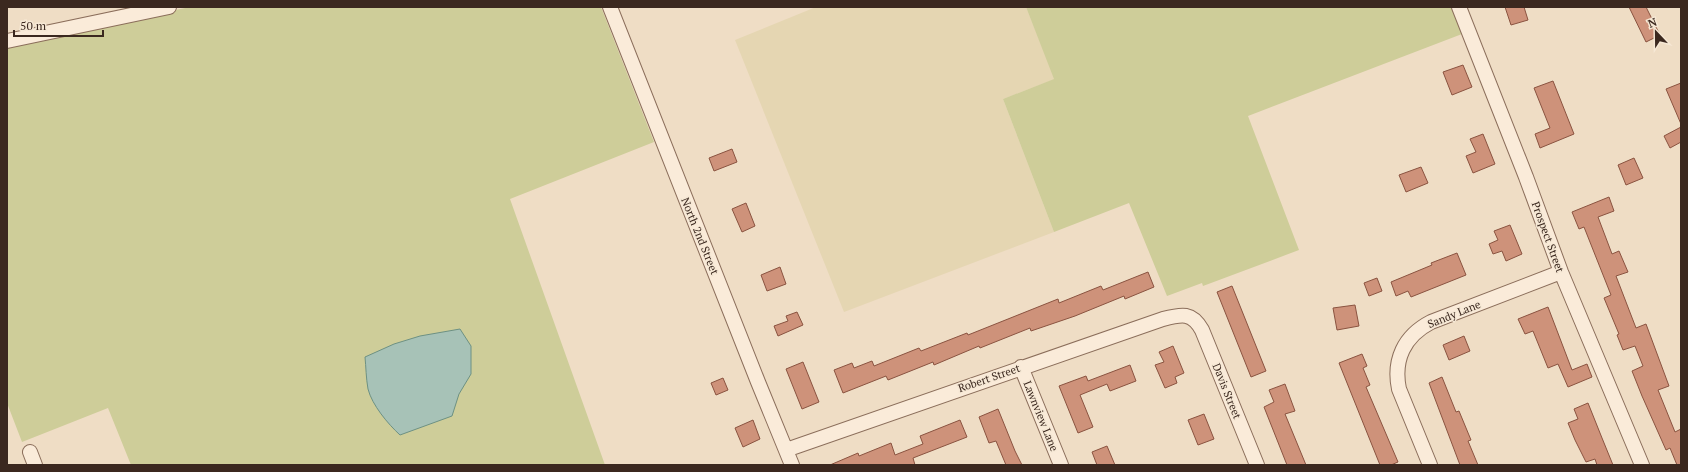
<svg xmlns="http://www.w3.org/2000/svg" width="1688" height="472" viewBox="0 0 1688 472" font-family="'PT Serif',serif">
  <rect width="100%" height="100%" fill="#efddc5"/>
  <path fill="#e5d6b2" d="M816 7H1026L1055 79 1003 99 1054 232 844 312 735 40Z"/>
  <path fill="#cecd99" d="M190 7H601L654 142 510 199 605 465H131L108 408 22 442 7 403V45Z
    M1026 7H1451L1462 34 1248 116 1299 250 1203 286 1202 283 1167 296 1129 203 1054 232 1003 99 1054 79Z"/>
  <path fill="#a7c2b7" stroke="#6d9183" d="M460 329 471 346V374L459 394 452 416 400 435C388 424 372 405 368 389 366 378 366 367 365 357L394 344 420 336Z"/>
  <path fill="#ce927a" stroke="#8a5340" d="M1505 7H1524L1528 20 1511 25Z
    M1629 7H1646L1660 35 1646 42Z
    M1463 65 1472 87 1452 95 1443 72Z
    M1553 81 1574 134 1540 148 1535 134 1550 128 1534 88Z
    M1681 83V124L1666 89Z
    M1681 127V142L1670 148 1664 136Z
    M1483 134 1495 164 1473 173 1466 156 1476 152 1470 139Z
    M732 149 737 162 714 171 709 158Z
    M1634 158 1643 178 1626 185 1618 165Z
    M1421 167 1428 183 1406 192 1399 175Z
    M1609 197 1614 211 1598 217 1612 254 1619 251 1628 272 1616 276 1636 328 1646 324 1669 386 1658 390 1675 432 1681 429V465H1677L1670 448 1666 450 1642 396 1632 371 1643 366 1635 346 1623 350 1617 335 1619 334 1604 298 1611 295 1584 227 1579 229 1572 212Z
    M746 203 755 226 742 232 732 209Z
    M1510 225 1522 254 1506 261 1502 251 1493 254 1489 244 1498 240 1494 231Z
    M1457 253 1466 275 1411 297 1408 291 1396 296 1391 282 1432 265 1431 263Z
    M780 267 786 284 767 291 761 275Z
    M1148 272 1154 287 1125 299 1124 296 1075 316 1031 331 1030 328 980 348 979 346 934 365 933 362 888 380 886 376 843 393 834 370 852 363 854 368 872 361 874 366 919 348 921 351 967 333 968 335 1058 299 1059 303 1101 286 1103 290Z
    M1377 278 1382 291 1369 296 1364 283Z
    M1232 286 1266 371 1251 377 1217 292Z
    M1355 305 1359 326 1337 330 1333 308Z
    M1548 307 1572 370 1587 364 1592 377 1568 387 1558 364 1548 368 1533 331 1525 334 1518 319Z
    M797 312 803 325 778 336 774 326 788 321 786 316Z
    M1464 336 1470 351 1449 360 1443 345Z
    M1173 346 1184 373 1175 377 1177 383 1165 388 1155 365 1164 362 1159 352Z
    M1362 354 1367 366 1363 368 1370 385 1366 387 1398 462 1391 465H1380L1339 363Z
    M803 362 819 402 802 409 786 369Z
    M1130 365 1136 381 1110 391 1107 384 1080 395 1093 427 1078 433 1059 386 1086 376 1088 381Z
    M1442 377 1456 412 1459 411 1471 440 1468 441 1478 465H1460L1429 383Z
    M723 378 728 390 716 395 711 383Z
    M1285 384 1295 411 1285 414 1306 465H1287L1264 407 1274 402 1269 390Z
    M1588 403 1602 438 1613 465H1597L1595 459 1586 462 1575 440 1568 423 1578 419 1574 409Z
    M998 409 1015 451 1022 465H1006L996 441 989 443 979 417Z
    M1204 414 1214 439 1198 445 1188 420Z
    M753 420 760 439 743 447 735 428Z
    M960 420 967 437 913 458 915 465H830L858 453 859 456 891 443 895 455 923 444 920 436Z
    M1107 446 1115 465H1097L1092 452Z"/>
  <g fill="none" stroke-linecap="round" stroke-linejoin="round">
    <g stroke="#8b6e5b" stroke-width="16">
      <path id="street" d="M610 7 758 382 792 465
        M1459 7 1526 177 1561 272 1642 465
        M7 41 169 7
        M1021 367 1061 465
        M786 450 1163 319C1182 314 1192 312 1202 330L1257 465
        M30 452 35 465
        M1430 465 1399 389C1393 360 1404 336 1431 322L1561 272"/>
    </g>
    <use href="#street" stroke="#faebd9" stroke-width="14"/>
  </g>
  <g text-anchor="middle" stroke-width="3" stroke-linejoin="round" paint-order="stroke">
    <g font-size="11" fill="#3b281f" stroke="#f6e8d5">
      <text transform="translate(700 236) rotate(68)" y="4">North 2nd Street</text>
      <text transform="translate(1548 237) rotate(70)" y="4">Prospect Street</text>
      <text transform="translate(1454 314) rotate(-22)" y="4">Sandy Lane</text>
      <text transform="translate(989 378) rotate(-19)" y="4">Robert Street</text>
      <text transform="translate(1227 391) rotate(68)" y="4">Davis Street</text>
      <text transform="translate(1041 416) rotate(68)" y="4">Lawnview Lane</text>
    </g>
  </g>
  <rect width="1688" height="472" fill="none" stroke="#3b281f" stroke-width="16"/>
  <g transform="translate(1656 32) rotate(338)" stroke="#f6e8d5" stroke-width="3" paint-order="stroke">
  <path d="M0-3L7 15L0 10L-7 15Z" fill="#3b281f"/>
  <text y="-6" font-size="11" font-weight="bold" text-anchor="middle" fill="#3b281f">N</text>
  </g>
  <path d="M14 30v6h89v-6" fill="none" stroke="#3b281f" stroke-width="2"/>
  <text x="20" y="30" font-size="12" fill="#3b281f" stroke="#f6e8d5" stroke-width="3" paint-order="stroke">50 m</text>
</svg>
